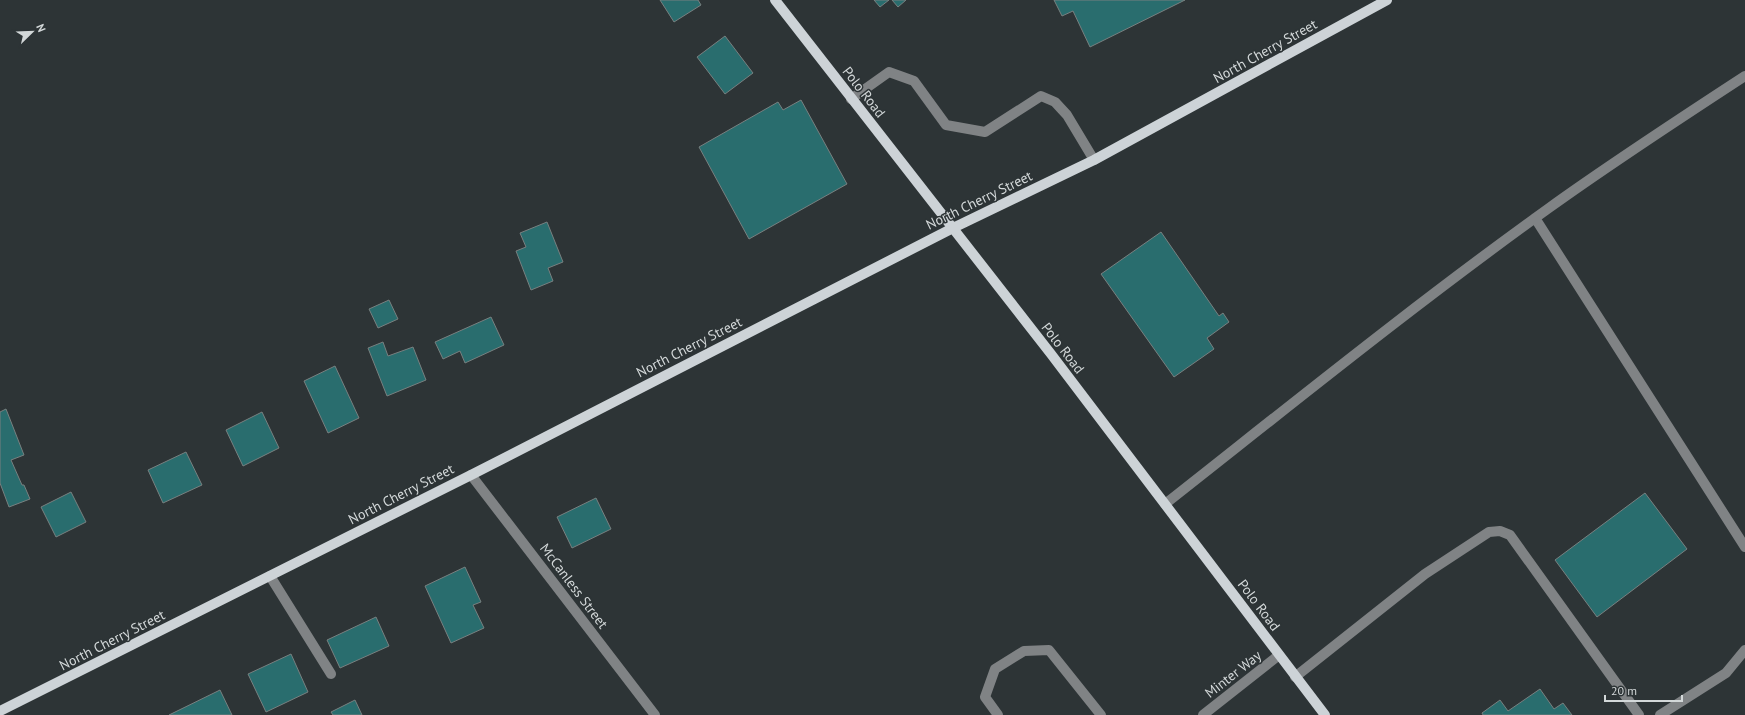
<svg xmlns="http://www.w3.org/2000/svg" width="1745" height="715" viewBox="0 0 1745 715" font-family="'PT Sans',sans-serif">
  <rect width="100%" height="100%" fill="#2d3436"/>
  <path fill="#296d6e" stroke="#788080" d="M660 0H698L701 5 674 22Z
    M874 0H889L880 7Z
    M892 0H906L898 7Z
    M1054 0H1185L1090 47 1073 11 1062 16Z
    M725 36 753 73 725 94 697 57Z
    M801 100 847 184 749 239 699 147 778 102 783 110Z
    M547 222 563 262 548 268 553 281 531 290 516 251 526 247 520 233Z
    M1161 232 1219 316 1223 313 1229 322 1207 338 1214 349 1174 377 1101 274Z
    M389 300 398 319 378 328 369 309Z
    M491 317 504 345 465 363 460 351 443 359 435 342Z
    M383 342 388 356 413 347 426 380 387 396 368 348Z
    M335 366 359 418 328 433 304 381Z
    M6 409 24 455 11 460 22 485H24L30 499 9 507 0 483V412Z
    M262 412 279 448 243 466 226 430Z
    M186 452 202 485 163 503 148 470Z
    M71 492 86 522 56 537 41 507Z
    M1645 493 1687 549 1597 617 1555 560Z
    M596 498 611 529 572 548 557 517Z
    M465 567 481 602 473 605 484 628 451 643 425 586Z
    M376 617 389 646 340 668 327 640Z
    M291 654 308 692 266 712 248 674Z
    M1540 689 1554 709 1563 703 1572 715H1483L1482 713 1500 700 1508 711Z
    M220 690 232 715H169Z
    M355 700 362 715H333L331 712Z"/>
  <g fill="none" stroke-linecap="round" stroke-linejoin="round">
    <path stroke="#808385" stroke-width="10" d="M851 99 889 72 914 81 946 125 985 132 1041 96 1055 102 1067 115 1094 160
      M1535 218 1745 547
      M471 475 655 715
      M1165 504C1292 404 1418 302 1549 208 1613 162 1679 119 1745 76
      M270 576 331 674
      M1295 677 1425 574 1489 532 1500 531 1510 535 1639 715
      M998 715 985 697 995 669 1024 651 1049 650 1101 715
      M1203 715 1279 655
      M1660 715 1726 673 1745 650"/>
    <path stroke="#cdd3d7" stroke-width="10" d="M775 0 1051 354 1325 715
      M0 711 471 475 953 228 1094 160 1387 0"/>
  </g>
  <g text-anchor="middle" stroke-width="3" stroke-linejoin="round" paint-order="stroke">
    <g font-size="14" fill="#d3d8d9" stroke="#2d3436">
      <text transform="translate(1265 51) rotate(-29)" y="5">North Cherry Street</text>
      <text transform="translate(864 92) rotate(52)" y="5">Polo Road</text>
      <text transform="translate(979 200) rotate(-26)" y="5">North Cherry Street</text>
      <text transform="translate(689 347) rotate(-27)" y="5">North Cherry Street</text>
      <text transform="translate(1063 348) rotate(52)" y="5">Polo Road</text>
      <text transform="translate(401 494) rotate(-27)" y="5">North Cherry Street</text>
      <text transform="translate(574 586) rotate(53)" y="5">McCanless Street</text>
      <text transform="translate(1259 605) rotate(53)" y="5">Polo Road</text>
      <text transform="translate(112 640) rotate(-27)" y="5">North Cherry Street</text>
      <text transform="translate(1233 674) rotate(-38)" y="5">Minter Way</text>
    </g>
  </g>
  <g transform="translate(32 32) rotate(67)" stroke="#2d3436" stroke-width="3" paint-order="stroke">
  <path d="M0-3L7 15L0 10L-7 15Z" fill="#d3d8d9"/>
  <text y="-6" font-size="11" font-weight="bold" text-anchor="middle" fill="#d3d8d9">N</text>
  </g>
  <path d="M1605 695v6h77v-6" fill="none" stroke="#d3d8d9" stroke-width="2"/>
  <text x="1611" y="695" font-size="12" fill="#d3d8d9" stroke="#2d3436" stroke-width="3" paint-order="stroke">20 m</text>
</svg>
